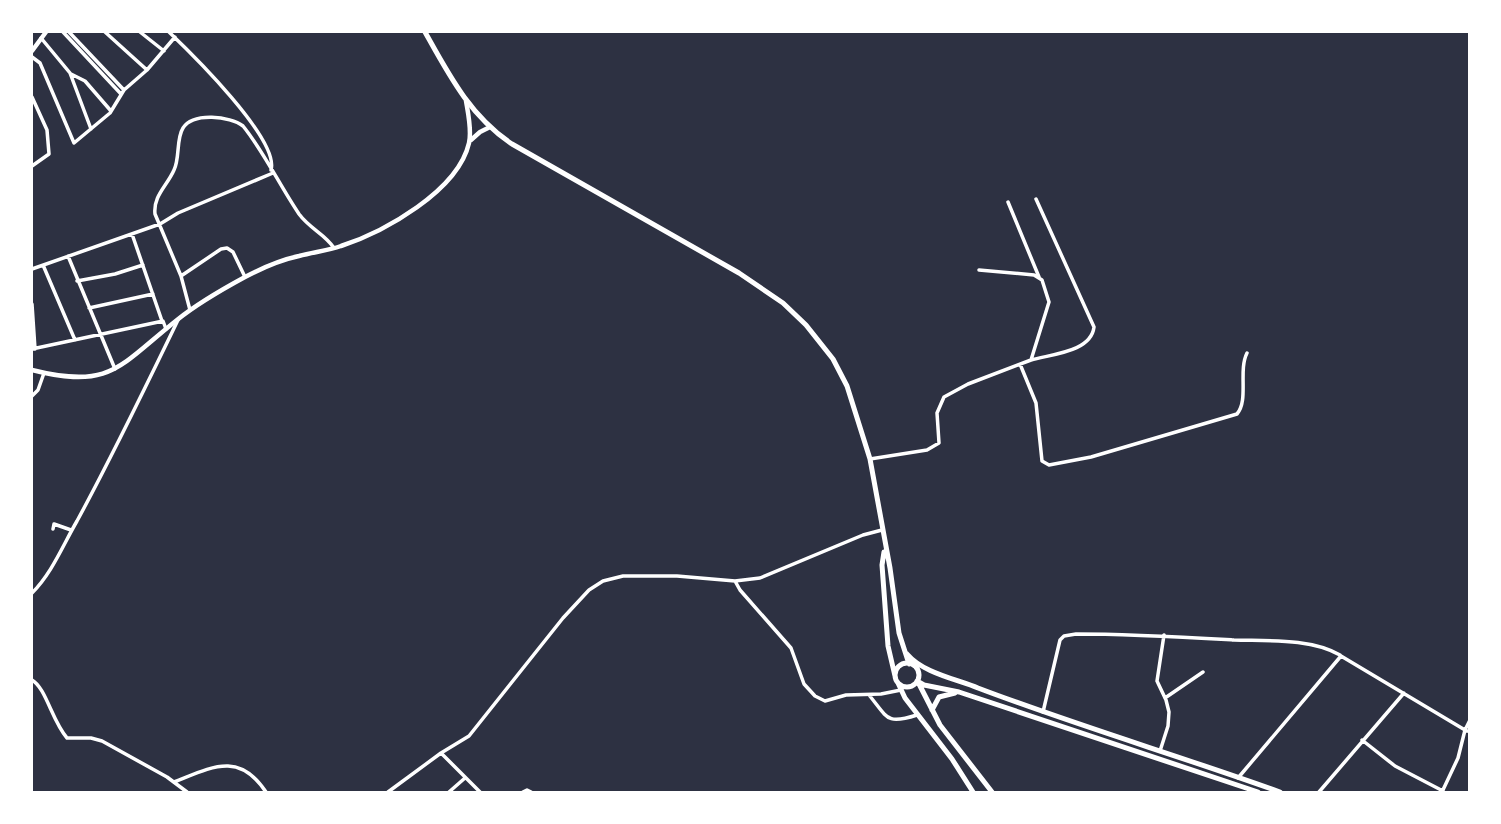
<svg xmlns="http://www.w3.org/2000/svg" width="1501" height="824" viewBox="0 0 1501 824" font-family="'DM Sans',sans-serif">
  <rect width="100%" height="100%" fill="#2d3142"/>
  <g fill="none" stroke-linecap="round" stroke-linejoin="round">
    <path stroke="#fff" stroke-width="3.5" d="M63 32 121 94
      M69 32 124 90
      M105 32 147 70
      M140 32 164 51
      M169 32C191 53 280 140 271 170
      M41 38 70 73 91 129
      M32 57 40 63 74 143 110 113 124 90 147 70 175 37
      M71 74 85 81 111 111
      M32 97 47 130 49 154 32 166
      M1008 202 1039 277
      M132 234 162 321
      M68 256 115 369
      M43 265 75 340
      M32 269 160 224 178 213 273 173
      M181 276 221 249 227 248 233 252 245 277
      M77 281 115 274 143 265
      M32 304 35 349
      M89 308 153 294
      M190 310 181 276 155 214C153 196 167 186 174 170 180 158 176 139 183 128 193 112 230 116 243 126 264 152 280 186 299 214 310 229 325 234 334 248
      M32 349 163 321 166 329
      M1031 360C1052 354 1091 352 1094 327L1036 199
      M1020 364 1036 403 1042 461 1049 465 1091 457 1237 414C1249 400 1238 371 1247 353
      M32 396 38 390 44 373
      M870 459 927 450 939 443 937 413 944 397 968 384 1031 360 1049 302 1042 280 1034 275 979 270
      M53 529 54 524 71 530
      M735 581 740 590 791 648 804 684 815 696 825 701 846 695 881 694 901 690
      M32 593C52 573 63 545 77 521 113 455 145 388 178 320
      M32 680C46 688 52 721 67 738H91L102 741 167 777 187 792
      M869 695C888 718 886 725 917 715
      M1165 698 1203 672
      M1043 712 1060 640 1064 636 1076 634C1129 634 1181 637 1234 640 1267 641 1311 638 1340 655
      M1470 720 1465 730 1470 732
      M1362 740 1395 766 1443 791
      M1160 751 1168 726 1169 712 1166 700 1157 681 1164 635
      M1238 778 1341 656 1465 730 1458 758 1442 792
      M174 782C212 767 239 751 266 792
      M388 792 441 753
      M449 792 465 778
      M480 792 441 753 469 736 563 618 589 590 603 581 623 576H677L735 581 760 578 863 535 882 530
      M523 792 527 790 531 792
      M1319 792 1404 693"/>
    <path stroke="#fff" stroke-width="4.5" d="M32 51 46 32
      M471 140 480 132 490 127
      M32 370C111 390 119 366 177 320 198 303 221 290 245 277 262 268 280 260 299 256 313 252 327 251 341 246 384 232 458 191 469 143 472 130 468 113 466 101"/>
    <path stroke="#fff" stroke-width="5" d="M425 32C449 75 470 116 512 144L739 273 783 303 806 325 833 359 847 386 870 459 890 568 899 633 909 664
      M884 552 882 565 888 646 895 676
      M907 654C923 673 956 679 978 688 1078 726 1180 756 1280 792
      M895 675a12 12 0 1 1 24 0a12 12 0 1 1-24 0Z
      M917 681 924 685 959 692 1258 792
      M918 682 940 725 992 792
      M898 683 905 698 952 759 973 792
      M932 710 939 697 955 693"/>
  </g>
  <rect width="1501" height="824" fill="none" stroke="#ffffff" stroke-width="66"/>
</svg>
